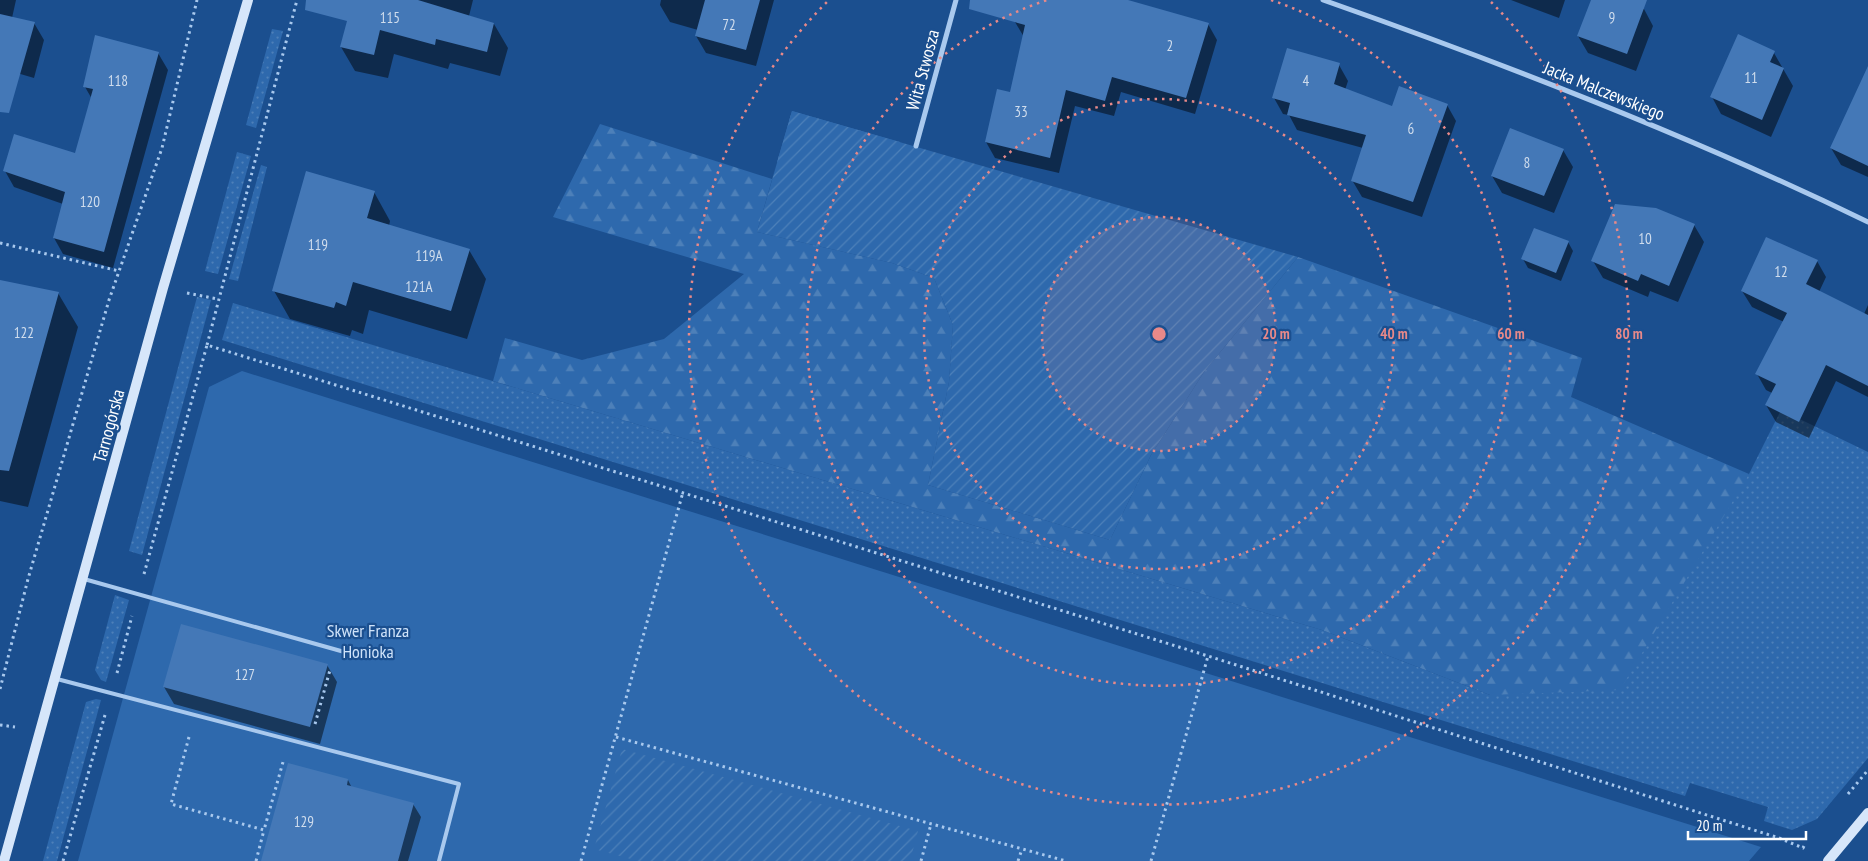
<svg xmlns="http://www.w3.org/2000/svg" width="1868" height="861" viewBox="0 0 1868 861" font-family="'PT Sans Narrow',sans-serif">
  <defs>
    <pattern id="grass-dots" width="8" height="8" patternUnits="userSpaceOnUse" patternTransform="scale(1.25)"><rect width="8" height="8" fill="#2e69ad"/><path d="M2 2h.1M6 6h.1" fill="none" stroke="#4d80b9" stroke-width="1.8" stroke-linecap="round"/></pattern>
    <pattern id="forest-firs" width="22" height="20" patternUnits="userSpaceOnUse" patternTransform="scale(1.25)"><rect width="22" height="20" fill="#2e69ad"/><path d="M5 1l3.5 6h-7zM16 11l3.5 6h-7z" fill="#4d80b9"/></pattern>
    <pattern id="garden-furrows" width="10" height="10" patternUnits="userSpaceOnUse" patternTransform="scale(1.25)"><rect width="10" height="10" fill="#2e69ad"/><path d="M-1 1l2-2M0 10L10 0M9 11l2-2" fill="none" stroke="#4d80b9"/></pattern>
  </defs>
  <rect width="100%" height="100%" fill="#1b4f8f"/>
  <path fill="url(#grass-dots)" d="M272 29 283 31 256 128 246 125Z
    M237 152 251 156 218 274 205 271Z
    M261 165 267 167 238 281 229 279Z
    M197 297 211 300 142 555 129 551Z
    M233 303 1322 630 1490 695 1749 474 1781 410 1868 452V758L1817 819 1792 830 1764 821 1768 807 1690 783 1685 796 222 340Z
    M115 595 129 600 106 682 101 680 95 670Z
    M96 699 101 700 57 861H43L86 702Z"/>
  <path fill="url(#forest-firs)" d="M792 111 900 142 892 174 777 162 757 232 892 263 934 278 953 325 949 382 928 485 1110 540 1151 455 1204 372 1298 257 1582 358 1571 397 1749 474 1620 690 1490 695 1322 630 493 381 505 338 582 360 664 339 744 274 553 217 600 124 772 179Z"/>
  <path fill="#2e69ad" d="M242 371 1761 847 1749 861H78L209 387Z"/>
  <path fill="url(#garden-furrows)" d="M792 111 1298 257 1204 372 1151 455 1110 540 928 485 949 382 953 325 934 278 892 263 757 232Z
    M622 749 918 831 910 861H638L594 849Z"/>
  <path fill="#0007" d="M0 0H16L12 18 34 23 44 40 34 78 0 68Z
    M354 0H473L469 16 494 24 508 48 500 76 450 63 448 69 394 54 388 78 355 71 341 47Z
    M661 0H774L756 66 706 53 696 36 698 30 670 22 660 5Z
    M1021 0H1124L1208 24 1217 40 1195 114 1121 92 1114 116 1075 106 1059 173 995 158 986 142 1011 93 1024 37 1015 22Z
    M1511 0H1565L1559 18Z
    M1593 0H1620L1644 9 1653 26 1636 71 1588 53 1578 36Z
    M158 53 168 70 113 268 63 254 54 238 63 204 14 187 5 171 76 155 92 99 85 87Z
    M1774 53 1793 86 1771 137 1721 114 1712 97Z
    M1339 65 1348 81 1345 90 1393 107 1447 105 1456 121 1422 217 1362 197 1352 180 1363 148 1297 130 1289 115 1283 114 1274 98Z
    M1868 97V177L1841 165 1831 148Z
    M1563 150 1573 167 1554 213 1502 193 1492 176Z
    M374 192 390 221 389 226 469 250 486 279 467 339 369 310 363 334 352 330 350 336 290 319 274 291Z
    M1694 225 1704 242 1678 302 1650 291 1648 297 1603 278 1593 261Z
    M1568 242 1573 251 1561 281 1528 268 1523 259Z
    M1817 261 1826 277 1819 292 1864 314 1868 305V397L1836 381 1809 438 1776 422 1766 405 1772 393 1766 390 1757 374 1784 322 1752 307 1742 291Z
    M0 285 58 293 78 327 28 507 0 501Z
    M327 665 337 682 320 744 174 704 164 687Z
    M348 780 352 788 413 804 421 817 408 861H263Z"/>
  <path fill="#4478b7" d="M306 0H418L494 23 487 52 436 39 435 45 380 30 374 55 340 47 347 21 305 10Z
    M705 0H760L746 50 695 36Z
    M970 0H1128L1209 23 1186 98 1112 77 1105 101 1066 90 1050 158 985 142 997 89 1010 92 1025 25 969 9Z
    M1591 0H1647L1627 54 1577 36Z
    M0 14 35 22 9 113 0 112Z
    M1738 34 1775 51 1770 62 1784 68 1762 120 1710 97Z
    M95 35 159 52 104 252 53 238 65 192 3 171 14 134 75 153 93 89 83 87Z
    M1287 48 1340 63 1334 84 1392 106 1399 86 1448 104 1413 202 1351 181 1366 135 1287 115 1290 103 1272 98Z
    M1868 66V166L1830 148Z
    M1510 128 1564 149 1544 196 1491 176Z
    M306 171 375 191 367 218 470 249 451 311 353 282 346 306 336 302 334 308 272 291Z
    M1615 204 1656 208 1695 224 1669 286 1641 274 1638 281 1591 261Z
    M1534 228 1569 241 1556 273 1521 259Z
    M1766 237 1818 260 1806 284 1868 315V386L1826 365 1799 422 1765 405 1776 384 1755 374 1787 313 1741 291Z
    M0 280 59 292 9 471 0 470Z
    M181 624 328 664 310 727 163 687Z
    M288 763 348 779 347 785 414 803 398 861H261Z"/>
  <g fill="none" stroke-linecap="round" stroke-linejoin="round">
    <path stroke="#a9c9ee" stroke-width="3" stroke-dasharray="2.5 4" stroke-linecap="butt" d="M0 243 119 271
      M187 293 218 299
      M207 345 297 0
      M144 574 207 345 1208 656 1779 838 1803 848 1804 846
      M117 673 132 616
      M0 689 28 579 109 300 162 148 197 0
      M315 724 330 670
      M0 725 15 727
      M189 737 171 804 264 830 283 762
      M616 737 1066 861
      M1848 794 1868 770
      M63 861 105 715
      M256 861 264 830
      M581 861 683 492
      M921 861 931 824
      M1018 861 1022 849
      M1151 861 1208 656"/>
    <path stroke="#a9c9ee" stroke-width="4" d="M84 579 348 653
      M57 679 459 784 439 861"/>
    <path stroke="#a9c9ee" stroke-width="5" d="M1323 0C1508 65 1691 136 1868 222
      M916 146 956 0"/>
    <path stroke="#d6e6fa" stroke-width="10" d="M4 861 163 288 248 0
      M1828 861 1868 813"/>
  </g>
  <circle cx="1159" cy="334" r="117" fill="#e88989" fill-opacity=".12"/>
  <g fill="none" stroke="#e88989" stroke-width="2.5" stroke-dasharray="2.5 5">
    <circle cx="1159" cy="334" r="117"/>
    <circle cx="1159" cy="334" r="235"/>
    <path d="M1271 0A352 352 0 1 1 1047 0"/>
    <path d="M1491 2A470 470 0 1 1 827 2"/>
  </g>
  <g text-anchor="middle" stroke-width="4.5" stroke-linejoin="round" paint-order="stroke">
    <g font-size="15" fill="#d0dded">
      <text x="390" y="23">115</text>
      <text x="1612" y="23">9</text>
      <text x="729" y="30">72</text>
      <text x="1170" y="51">2</text>
      <text x="1751" y="83">11</text>
      <text x="118" y="86">118</text>
      <text x="1306" y="86">4</text>
      <text x="1021" y="117">33</text>
      <text x="1411" y="134">6</text>
      <text x="1527" y="168">8</text>
      <text x="90" y="207">120</text>
      <text x="1645" y="244">10</text>
      <text x="318" y="250">119</text>
      <text x="429" y="261">119A</text>
      <text x="1781" y="277">12</text>
      <text x="419" y="292">121A</text>
      <text x="24" y="338">122</text>
      <text x="245" y="680">127</text>
      <text x="304" y="827">129</text>
    </g>
    <g font-size="18" fill="#fff" stroke="#1b4f8f">
      <text transform="translate(923 70) rotate(-75)" y="6">Wita Stwosza</text>
      <text transform="translate(1604 91) rotate(22)" y="6">Jacka Malczewskiego</text>
      <text transform="translate(109 426) rotate(-75)" y="6">Tarnogórska</text>
    </g>
    <g font-size="18" fill="#cfe3fa" stroke="#1b4f8f">
      <text x="368" y="637">Skwer Franza<tspan x="368" dy="21">Honioka</tspan></text>
    </g>
  </g>
  <circle cx="1159" cy="334" r="8" fill="#e88989" stroke="#1b4f8f" stroke-width="2.5"/>
  <g font-size="15" text-anchor="middle" font-weight="bold" fill="#e88989" stroke="#1b4f8f" stroke-width="4.5" stroke-linejoin="round" paint-order="stroke">
    <text x="1276" y="339">20 m</text>
    <text x="1394" y="339">40 m</text>
    <text x="1511" y="339">60 m</text>
    <text x="1629" y="339">80 m</text>
  </g>
  <path d="M1688 831v8h118v-8" fill="none" stroke="#ffffff" stroke-width="2.5"/>
  <text x="1696" y="831" font-size="15" fill="#ffffff" stroke="#1b4f8f" stroke-width="4" paint-order="stroke">20 m</text>
</svg>
